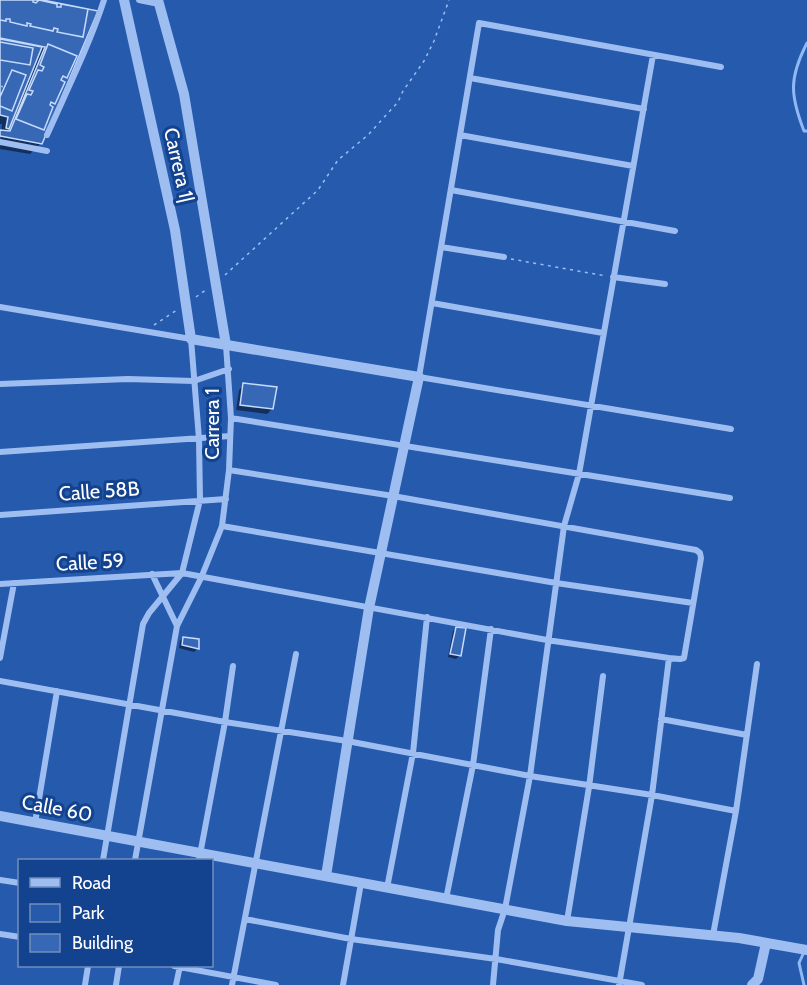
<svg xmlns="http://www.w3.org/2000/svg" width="807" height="985" viewBox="0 0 807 985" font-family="Cabin,sans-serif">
  <rect width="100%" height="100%" fill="#13428e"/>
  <path fill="#255aad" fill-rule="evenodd" d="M0 0H807V985H0ZM20 860H212V966H20Z"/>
  <path fill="#0007" d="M0 0H34L96 12 90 34 78 56 41 143 30 154 0 149 2 124H0Z
    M244 385 272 409 267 414 236 410 239 390Z
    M457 628 459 656 456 659 448 657 453 631Z
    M183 638 198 640 197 649 194 652 179 648 180 641Z"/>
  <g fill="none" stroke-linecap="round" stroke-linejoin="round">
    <path stroke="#90b8f4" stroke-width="3" d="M807 43C789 78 790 95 804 131H807
      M804 985 799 963 804 952"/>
  </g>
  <path fill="#3768b5" stroke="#c5dafc" stroke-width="1.5" d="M0 0H33V2L36 3 39 0 57 4V7H61V4L88 9 83 37 57 32 58 29 54 28 53 31 30 26 31 24 27 23V26L10 22V19H6V21L0 20Z
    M0 0H43L98 11 42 144 0 136V130L10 131 45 47 0 38Z
    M0 39 42 47 9 129 6 128 8 117 0 115Z
    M0 42 33 48 30 65 0 60Z
    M48 44 77 56 67 78 63 76 61 80 65 82 55 104 51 102 50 105 53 107 44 130 16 119 27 94 31 95 33 91 29 90 38 70 42 71 44 67 40 65Z
    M12 70 26 75 12 111 0 106V97Z
    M243 383 277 387 273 409 240 405Z
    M456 627 466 628 461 656 450 654Z
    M183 637 199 639V649L182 645Z"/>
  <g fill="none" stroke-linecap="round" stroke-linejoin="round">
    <path stroke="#9ebef1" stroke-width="1.5" stroke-dasharray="3 4.5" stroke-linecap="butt" d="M0 86 4 87
      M511 259 606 276
      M225 275 318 190 338 160 368 135 398 102 403 91 424 61 434 41 449 0
      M196 297 207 289
      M154 325 177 310"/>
    <path stroke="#9ebef1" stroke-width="6" d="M139 0 159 4
      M721 67 479 23 419 377 731 429
      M470 78 644 109
      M47 135C67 90 89 46 104 0
      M460 135 633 166
      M0 142 47 151
      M451 190 675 231
      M441 247 504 257
      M613 277 665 284
      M432 303 603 333
      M0 307 191 339 199 439 200 500 182 573 149 613 143 624 103 860
      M0 384 128 379 194 381 229 369
      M231 418 730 498
      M0 452 230 436
      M0 515 226 499
      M222 526 556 583 693 603
      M152 574 177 626
      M0 584 182 573 547 640 669 658 680 659 684 658 701 558 700 553 696 550 393 496 229 470
      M0 658 14 583
      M0 681 225 722 347 741 530 776 652 795 736 811
      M661 719 747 735
      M35 823 57 691
      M135 860 177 626 201 578 222 526 229 470 231 418 226 345
      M199 860 225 722 233 666
      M0 880 20 883
      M387 888 413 753 427 617
      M446 899 473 765 491 629
      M245 919 351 939 496 959 642 985
      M567 921 589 787 603 676
      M0 934 20 937
      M713 935 736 811 757 664
      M174 966 276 985
      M85 985 88 966
      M116 985 119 966
      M176 985 180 966
      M232 985 296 654
      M343 985 361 883
      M493 985 498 930 505 909 530 776 564 526 579 474 653 55
      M619 985 652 795 669 658"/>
    <path stroke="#9ebef1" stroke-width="10" d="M124 0 175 230 191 339 419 377 369 608 326 876
      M158 0 184 94 226 345
      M0 816 567 921 739 938 807 950
      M752 985 758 979 766 943"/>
  </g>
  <g text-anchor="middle" stroke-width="6" stroke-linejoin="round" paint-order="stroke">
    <g font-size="20" fill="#fff" stroke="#13428e">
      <text transform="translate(179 165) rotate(77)" y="7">Carrera 1|</text>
      <text transform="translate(212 424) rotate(-90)" y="7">Carrera 1</text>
      <text transform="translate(99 491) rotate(-4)" y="7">Calle 58B</text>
      <text transform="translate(90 562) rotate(-3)" y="7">Calle 59</text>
      <text transform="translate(57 808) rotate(11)" y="7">Calle 60</text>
    </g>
  </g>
  <rect x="18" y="859" width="195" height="108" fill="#13428e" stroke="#718ebb" stroke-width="1.5"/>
  <rect x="30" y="878" width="30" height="9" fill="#9ebef1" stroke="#718ebb" stroke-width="1.5"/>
  <text x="72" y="889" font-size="18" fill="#ffffff">Road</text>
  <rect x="30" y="904" width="30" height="18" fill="#255aad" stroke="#718ebb" stroke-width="1.5"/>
  <text x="72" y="919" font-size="18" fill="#ffffff">Park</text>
  <rect x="30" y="934" width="30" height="18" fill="#3768b5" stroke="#718ebb" stroke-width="1.5"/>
  <text x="72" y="949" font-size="18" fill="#ffffff">Building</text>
</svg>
